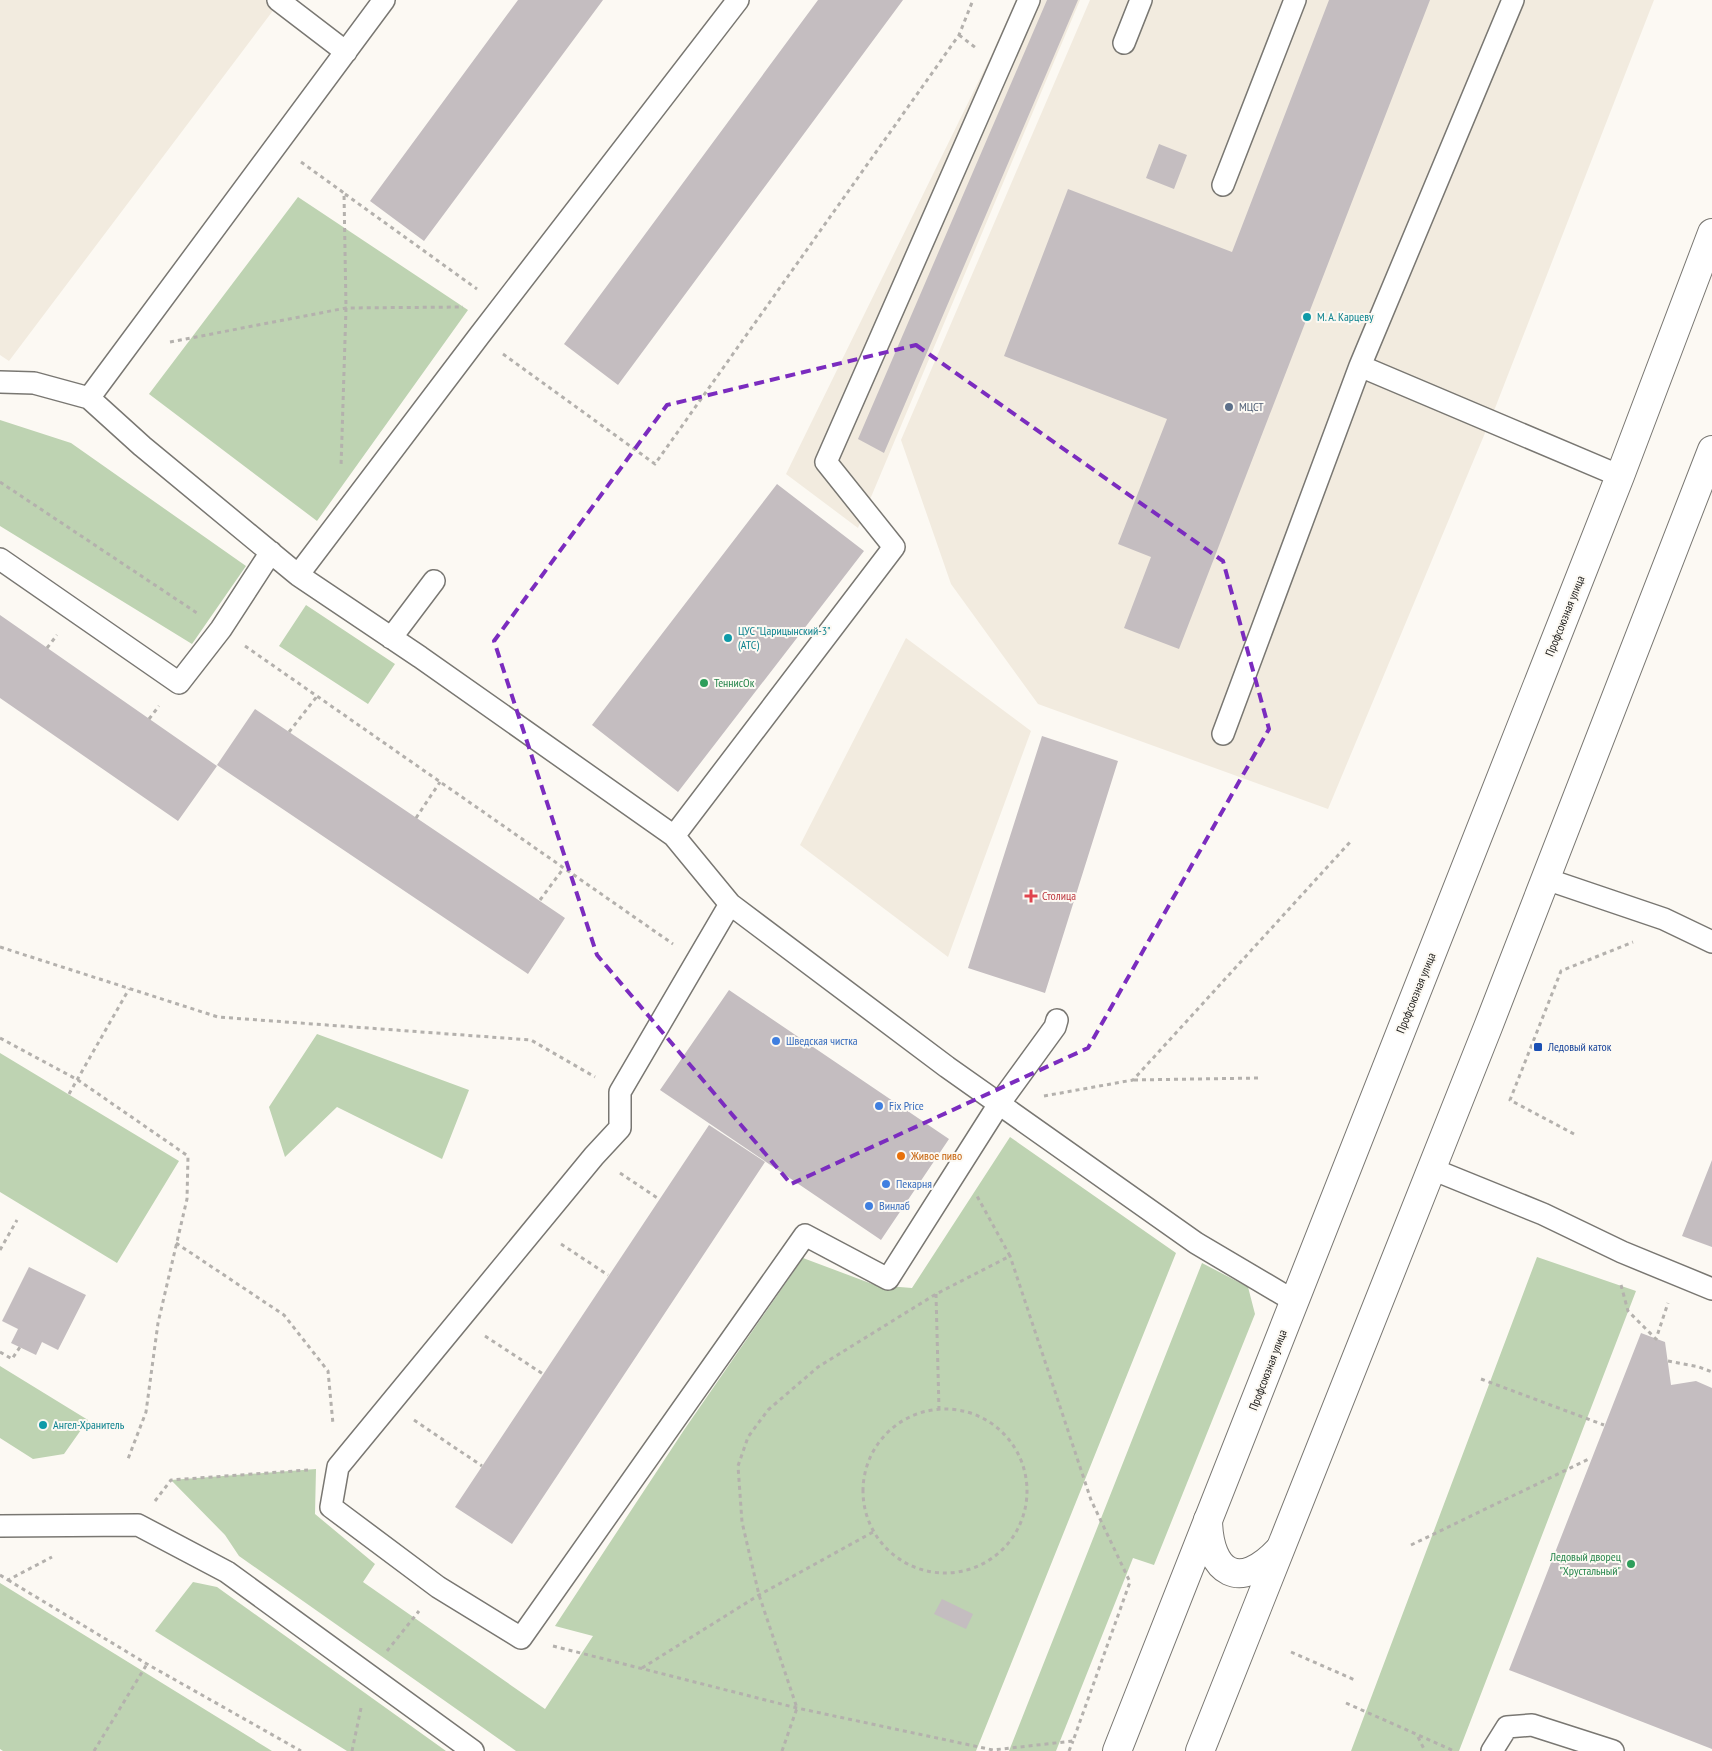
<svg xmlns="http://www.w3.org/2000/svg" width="1712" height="1751" viewBox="0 0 1712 1751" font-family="'PT Sans Narrow',sans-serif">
  <rect width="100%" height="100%" fill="#fcf9f3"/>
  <path fill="#f2ebdf" d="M0 0H281L9 361 0 355Z
    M1016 0H1080L858 528 786 474 990 58Z
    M1090 0H1654L1490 421 1328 809 1038 704 951 584 901 440Z
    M906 638 1031 731 948 957 800 845Z"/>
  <path fill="#bed3b2" d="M298 197 468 310 317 521 149 394Z
    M0 420 71 443 246 566 192 644 0 526Z
    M306 605 395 664 368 704 279 646Z
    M317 1034 469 1090 442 1159 337 1107 285 1157 269 1107Z
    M0 1053 179 1161 117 1263 0 1192Z
    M1010 1137 1176 1253 976 1751H516L239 1556 225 1535 171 1480 316 1469 315 1514 375 1564 363 1582 545 1709 593 1636 555 1626 684 1430 803 1258 875 1285 912 1288Z
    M1537 1257 1636 1291 1459 1751H1351Z
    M1202 1263 1248 1287 1255 1314 1154 1565 1133 1558 1056 1751H1009Z
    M0 1366 88 1420 64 1454 33 1459 0 1438Z
    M193 1582 217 1587 446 1751H347L155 1631Z
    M0 1583 272 1751H3L0 1749Z"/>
  <path fill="#c4bdc0" d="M518 0H603L424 241 370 201Z
    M818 0H903L618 385 564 344Z
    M1047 0H1078L884 453 858 439Z
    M1329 0H1430L1179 649 1124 628 1151 557 1118 544 1167 419 1004 356 1068 189 1232 252Z
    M1159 144 1187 155 1174 189 1146 178Z
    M777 484 864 551 678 792 592 725Z
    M0 615 217 766 178 821 0 698Z
    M255 709 565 918 528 974 217 765Z
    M1042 736 1118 761 1045 993 968 968Z
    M729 990 949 1139 881 1240 660 1090Z
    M709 1125 765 1162 512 1544 455 1507Z
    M1712 1160V1247L1682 1236Z
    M29 1267 86 1295 58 1350 42 1342 36 1355 11 1343 18 1329 2 1321Z
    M1641 1333 1665 1342 1671 1385 1696 1381 1712 1388V1749L1509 1670Z
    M942 1599 973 1614 966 1629 934 1614Z"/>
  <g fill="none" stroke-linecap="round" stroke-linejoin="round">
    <g stroke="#797772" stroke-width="24">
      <path id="service" d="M278 0 346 52
        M1513 0 1360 366 1620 476
        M1124 43 1141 0
        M1223 185 1295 0
        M0 382 34 383 89 398 142 446 298 575 420 657 674 836 730 904 947 1067 1196 1243 1294 1301
        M89 398 384 0
        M0 559 179 683 221 629 271 552
        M298 575 479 336 738 0
        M391 638 434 581
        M1223 734 1360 366
        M674 836 894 547 826 462 1029 0
        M1546 879 1664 919 1712 942
        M730 904 620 1092V1128L594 1156 338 1467 331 1507 438 1587 521 1638 805 1235 888 1279 999 1104 1055 1027 1057 1020
        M1432 1169 1543 1214 1622 1252 1712 1289
        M0 1526 138 1525 227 1572 473 1751
        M1492 1751 1507 1727 1532 1725 1613 1751"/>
    </g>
    <g stroke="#797772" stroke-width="30">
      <path id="minor" d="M1208 1520C1209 1574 1240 1592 1279 1550"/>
    </g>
    <g stroke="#797772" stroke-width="30">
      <path id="primary" d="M1117 1751 1620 476 1712 233
        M1200 1751 1488 1027 1712 450"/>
    </g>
    <path stroke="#b4b1ad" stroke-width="3" stroke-dasharray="4 4" stroke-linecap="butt" d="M959 35 976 48
      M301 162 344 193 346 308 341 467
      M345 194 477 289
      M170 342 346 308 463 307
      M503 354 655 464 959 35 973 0
      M0 482 197 613
      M245 646 673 944
      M47 648 57 635
      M149 719 159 706
      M289 732 318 695
      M416 818 440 782
      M540 900 563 869
      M0 947 218 1017 531 1040 595 1077
      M0 1038 78 1080 188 1156 187 1199 158 1323 146 1412 128 1459
      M1134 1080 1259 1078
      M69 1094 129 989
      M1044 1096 1133 1080 1351 841
      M1574 1134 1510 1100 1561 971 1633 942
      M620 1173 659 1199
      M176 1243 284 1315 328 1371 333 1424
      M561 1244 608 1275
      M0 1250 17 1220
      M1621 1285 1628 1311 1656 1339 1668 1303
      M936 1294 939 1409
      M485 1336 543 1374
      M0 1352 12 1359 20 1347
      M1668 1361 1699 1367 1712 1372
      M1481 1379 1604 1425
      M863 1491a82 82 0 1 1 164 0a82 82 0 1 1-164 0Z
      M414 1420 482 1466
      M155 1501 171 1480 308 1470
      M1411 1545 1591 1458
      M0 1575 8 1580 52 1557
      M8 1580 147 1664 301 1751
      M553 1646 797 1708 993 1750 1073 1741 1130 1582 1091 1500 1010 1256
      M387 1651 419 1611
      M1291 1652 1355 1680
      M642 1668 759 1595 873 1532
      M1346 1703 1454 1751
      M1418 1737 1425 1751
      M94 1751 147 1664
      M352 1751 361 1708
      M782 1751 797 1708 759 1595 742 1522 738 1466 748 1437 768 1410 818 1367 936 1294 1010 1256 977 1196
      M1069 1751 1073 1741"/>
    <use href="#service" stroke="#fff" stroke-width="21"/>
    <use href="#minor" stroke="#fff" stroke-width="28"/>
    <use href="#primary" stroke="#fff" stroke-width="28"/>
  </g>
  <path fill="none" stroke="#7b2cbf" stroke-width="4" stroke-dasharray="10 6" stroke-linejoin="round" d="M916 345 1223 561 1269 729 1088 1048 791 1184 597 955 494 641 667 405Z"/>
  <g fill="#0f9aa8" stroke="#fcf9f3" stroke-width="2">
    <circle cx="1307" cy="317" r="5"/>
    <circle cx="728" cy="638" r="5"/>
    <circle cx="43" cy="1425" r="5"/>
  </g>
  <circle fill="#5c6f8a" stroke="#fcf9f3" stroke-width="2" cx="1229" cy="407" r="5"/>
  <g fill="#2e9e5b" stroke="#fcf9f3" stroke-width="2">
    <circle cx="704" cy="683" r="5"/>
    <circle cx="1631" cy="1564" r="5"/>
  </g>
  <path fill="#e0444e" stroke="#fcf9f3" stroke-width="2" d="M1028.5 888.5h5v5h5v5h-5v5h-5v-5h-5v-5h5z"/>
  <g fill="#3f7fe0" stroke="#fcf9f3" stroke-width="2">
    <circle cx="776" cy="1041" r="5"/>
    <circle cx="879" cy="1106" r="5"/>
    <circle cx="886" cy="1184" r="5"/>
    <circle cx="869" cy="1206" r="5"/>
  </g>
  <rect fill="#1a4fb4" stroke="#fcf9f3" stroke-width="2" x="1533" y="1042" width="10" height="10" rx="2.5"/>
  <circle fill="#e8710a" stroke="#fcf9f3" stroke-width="2" cx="901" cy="1156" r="5"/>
  <g text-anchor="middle" stroke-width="4" stroke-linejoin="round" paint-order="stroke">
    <g font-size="12" fill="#0d838f" stroke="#fcf9f3" text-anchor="start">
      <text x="1317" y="321">М. А. Карцеву</text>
      <text x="738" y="635">ЦУС "Царицынский-3"<tspan x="738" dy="14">(АТС)</tspan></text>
      <text x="53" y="1429">Ангел-Хранитель</text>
    </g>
    <g font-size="12" fill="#4e5e75" stroke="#fcf9f3" text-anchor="start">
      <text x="1239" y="411">МЦСТ</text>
    </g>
    <g font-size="12" fill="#21201e" stroke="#fcf9f3">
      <text transform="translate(1565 616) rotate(-68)" y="4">Профсоюзная улица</text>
      <text transform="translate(1416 993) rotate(-68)" y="4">Профсоюзная улица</text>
      <text transform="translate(1268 1370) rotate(-69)" y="4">Профсоюзная улица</text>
    </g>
    <g font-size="12" fill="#27864d" stroke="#fcf9f3" text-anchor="start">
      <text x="714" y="687">ТеннисОк</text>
      <text x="1621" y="1561" text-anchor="end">Ледовый дворец<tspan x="1621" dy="14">"Хрустальный"</tspan></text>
    </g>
    <g font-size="12" fill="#be3a42" stroke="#fcf9f3" text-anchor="start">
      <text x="1042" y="900">Столица</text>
    </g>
    <g font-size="12" fill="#366cbe" stroke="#fcf9f3" text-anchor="start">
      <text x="786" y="1045">Шведская чистка</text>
      <text x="889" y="1110">Fix Price</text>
      <text x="896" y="1188">Пекарня</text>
      <text x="879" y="1210">Винлаб</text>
    </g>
    <g font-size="12" fill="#164399" stroke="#fcf9f3" text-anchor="start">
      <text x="1548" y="1051">Ледовый каток</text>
    </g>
    <g font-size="12" fill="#c56008" stroke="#fcf9f3" text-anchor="start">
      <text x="911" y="1160">Живое пиво</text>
    </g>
  </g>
</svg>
